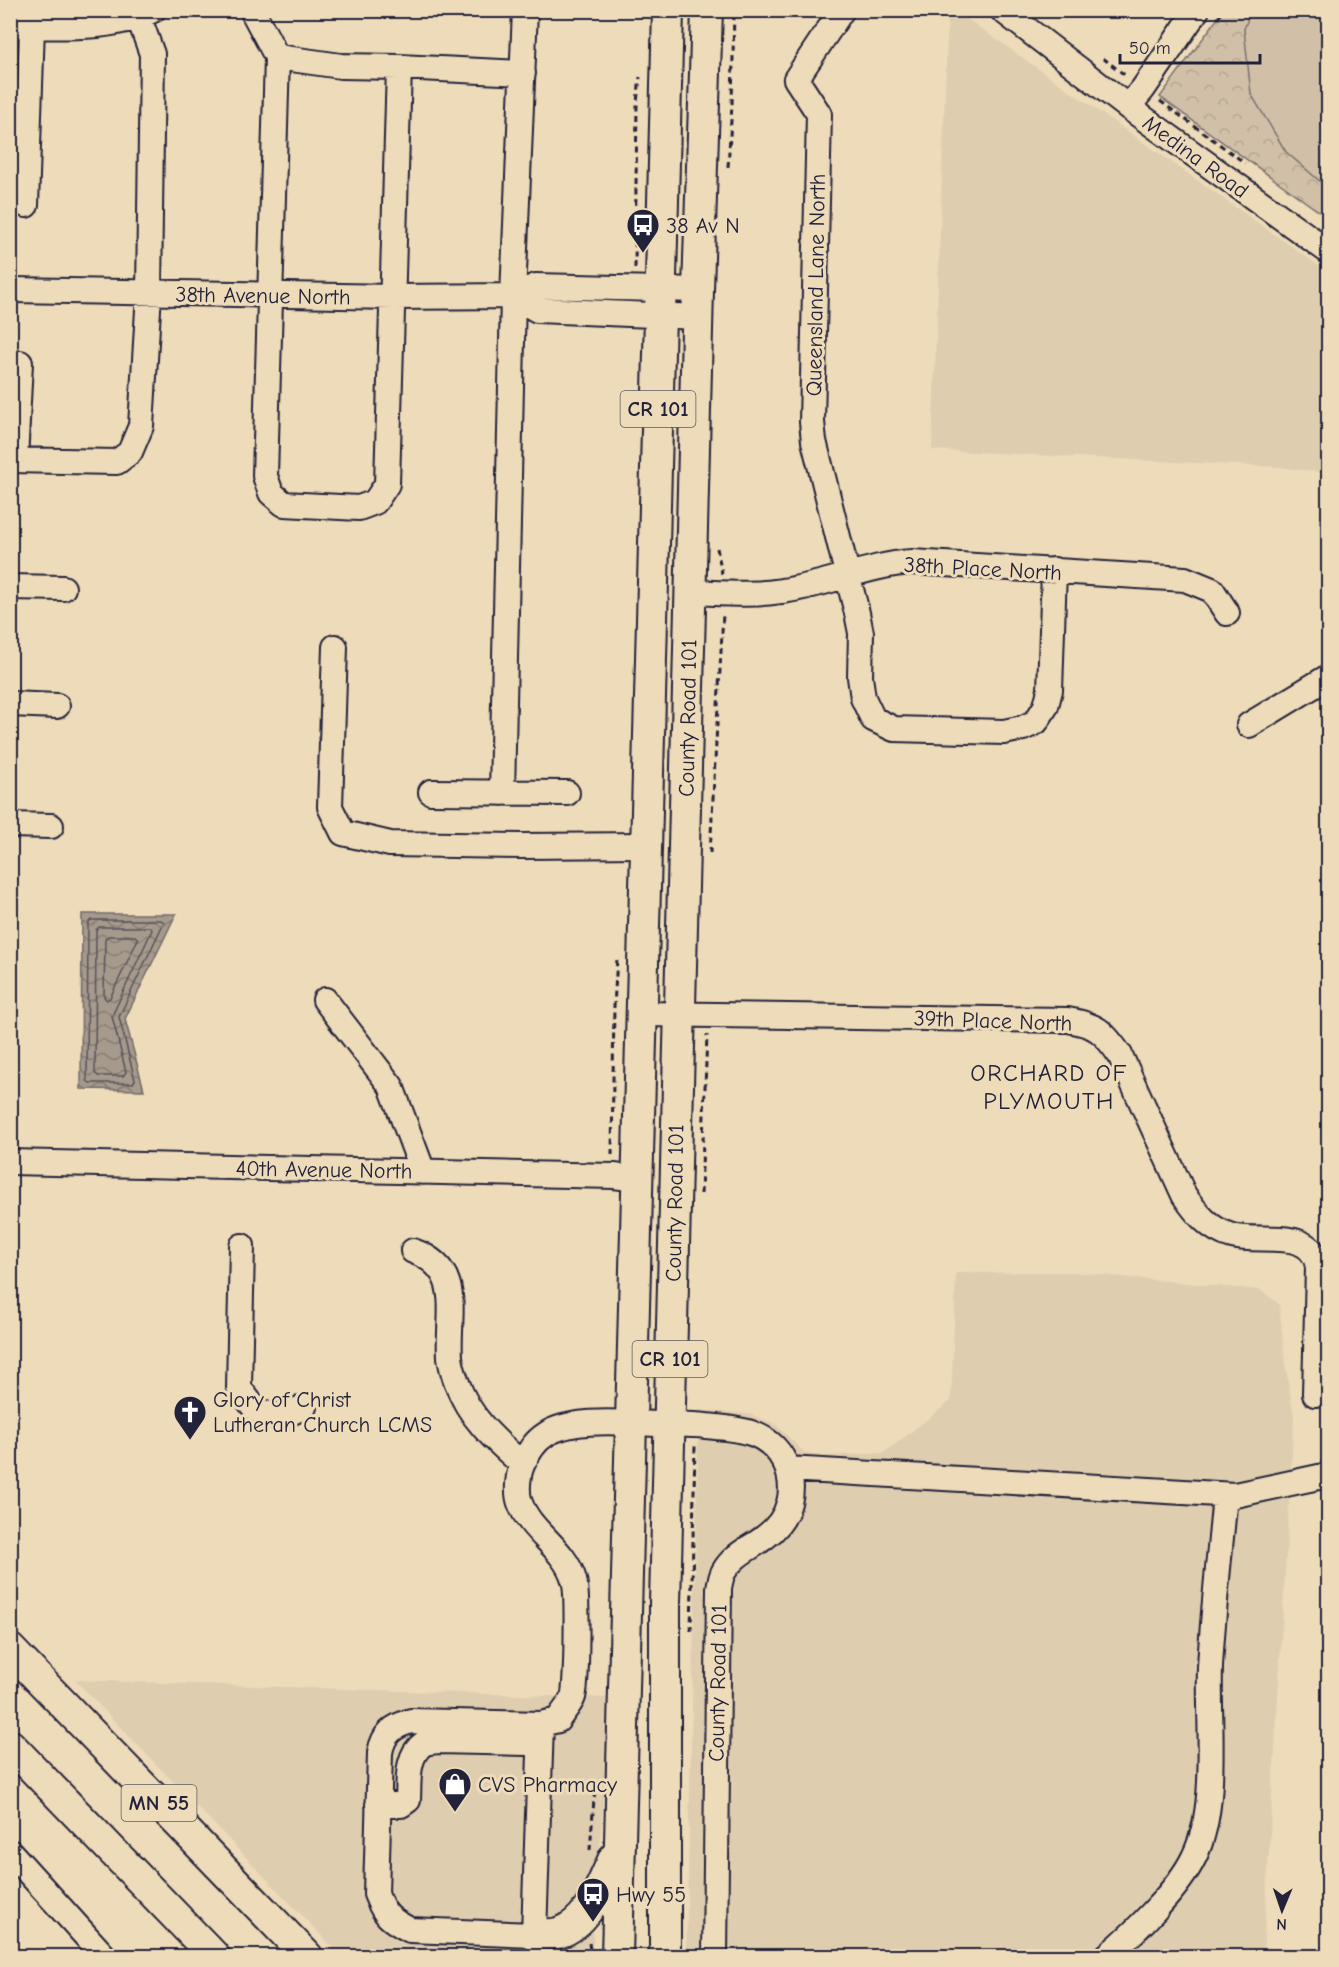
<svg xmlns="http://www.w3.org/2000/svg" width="1339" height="1967" viewBox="0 0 1339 1967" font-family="'Comic Neue',sans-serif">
  <defs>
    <pattern id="forest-crowns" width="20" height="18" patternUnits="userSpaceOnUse" patternTransform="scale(1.5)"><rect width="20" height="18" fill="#d1c0a7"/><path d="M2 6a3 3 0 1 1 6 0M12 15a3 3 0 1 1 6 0" fill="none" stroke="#b3a591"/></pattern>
    <pattern id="water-waves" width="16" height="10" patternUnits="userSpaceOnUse" patternTransform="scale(1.5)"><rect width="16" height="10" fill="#a69a8c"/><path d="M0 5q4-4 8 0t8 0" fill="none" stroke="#877d74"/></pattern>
  </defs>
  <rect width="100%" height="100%" fill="#eedbb9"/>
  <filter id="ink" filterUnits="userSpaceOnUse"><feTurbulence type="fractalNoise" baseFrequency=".0167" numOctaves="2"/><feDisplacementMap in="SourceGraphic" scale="12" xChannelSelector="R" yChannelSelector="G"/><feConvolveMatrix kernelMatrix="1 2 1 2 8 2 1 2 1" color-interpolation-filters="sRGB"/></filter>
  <g filter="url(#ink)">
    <path fill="#dfcdb0" d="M948 11H956L1328 272V473L1278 467 932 450Z
      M1071 1272 1260 1290 1279 1304 1286 1368 1294 1417 1263 1956H686L699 1410 749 1414 775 1424 805 1453 824 1456 884 1453 951 1401 956 1273Z
      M75 1680 611 1698 592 1956H341Z"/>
    <path fill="url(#forest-crowns)" stroke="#7a7171" stroke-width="1.5" d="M1223 11H1328V218L1160 97Z"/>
    <path fill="#d1c0a7" stroke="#7a7171" stroke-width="1.5" d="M1251 10 1328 11V188L1286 152 1251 94 1244 29Z"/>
    <path fill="url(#water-waves)" stroke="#716a6c" stroke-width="1.5" d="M82 914H176L125 1019 144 1090 81 1089Z"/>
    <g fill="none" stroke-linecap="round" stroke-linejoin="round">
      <path stroke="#57525b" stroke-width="1.5" d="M91 920H161L164 922 119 1017 135 1080 133 1083H90L87 1081 88 923Z
        M99 927H150L152 930 112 1016 126 1072 123 1076H98L95 1073 96 930Z
        M108 936H135L138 939 110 998 107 1000 104 997 105 939Z"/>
      <g stroke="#22223b" stroke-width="28">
        <path id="minor" d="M252 10 277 57 265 476 271 493 284 504 359 508 375 502 387 484 399 67
          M842 10 796 79 819 114 812 422 814 441 857 613 861 633 860 677 863 698 873 719 894 729 1004 732 1023 728 1036 722 1046 706 1050 690 1054 570
          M1002 10 1128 107 1328 251
          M10 25C54 27 114 31 153 10
          M277 57 341 66 399 67 523 73
          M1128 107 1143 89 1197 10
          M26 205 32 26
          M13 290 393 297 513 296 536 286 698 290
          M513 296 537 310 698 317
          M10 460 117 462 130 452 141 426 149 293 152 54 139 18
          M15 460 20 363
          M10 587 63 588
          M690 592C721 593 752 596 782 591 827 585 868 565 912 562L1185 579 1212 590 1227 613
          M335 647 330 807 343 833 390 844 522 846 645 845
          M10 704 57 706
          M1249 725 1328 677
          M431 792 567 793
          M502 793 513 296 525 10
          M10 825 51 826
          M325 1000 391 1086 423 1172
          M641 1014 1068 1020C1097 1025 1103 1031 1120 1055L1184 1195C1196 1213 1210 1230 1232 1236 1261 1244 1312 1226 1318 1267L1315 1394
          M10 1162 614 1176 637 1179
          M242 1246 239 1388 256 1410 272 1415H285L304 1407
          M413 1251C465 1269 447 1314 450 1357 451 1365 454 1375 457 1383 469 1418 496 1441 522 1464
          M788 1469 1235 1495 1328 1475
          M541 1724 534 1935 410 1930C390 1920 384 1915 376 1894L380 1753C383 1734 393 1726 411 1721L541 1724 558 1720C562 1713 570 1705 573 1697 577 1688 578 1591 574 1580 565 1548 531 1533 520 1503 516 1492 518 1473 523 1463 529 1452 534 1442 545 1435 571 1417 626 1423 657 1424 673 1425 690 1424 706 1426 738 1429 768 1430 784 1461 798 1488 790 1519 765 1537 750 1549 735 1553 724 1571 721 1576 720 1583 719 1588L715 1956
          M378 1805H401L408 1800C409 1782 406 1756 423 1744 426 1742 433 1742 437 1741L527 1743 541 1724
          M10 1852 104 1956
          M1107 1956C1134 1933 1179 1889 1194 1857 1219 1808 1208 1723 1210 1667 1213 1610 1220 1552 1225 1495"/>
      </g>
      <g stroke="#22223b" stroke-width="34">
        <path id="major" d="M10 1649 307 1956
          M10 1745 214 1956
          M534 1935C542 1934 551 1935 558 1933 590 1923 601 1885 614 1858
          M617 1956 668 10
          M665 1956V1603L698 290 707 10"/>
      </g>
      <path stroke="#22223b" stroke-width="3" stroke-dasharray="6 4.5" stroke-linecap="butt" d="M937 10 941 14
        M1218 19 1222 10
        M1103 58 1126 76
        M1160 101 1245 163
        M728 167 732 105 734 10
        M635 268 637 102 640 77
        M717 548 722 574
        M710 853 723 614
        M612 1155 614 1006 617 958
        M701 1194 707 1035
        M691 1631 695 1446
        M590 1850 595 1787
        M589 1943 591 1956"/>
      <use href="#minor" stroke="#eedbb9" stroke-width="24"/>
      <use href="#major" stroke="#eedbb9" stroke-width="30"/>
    </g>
  </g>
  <defs>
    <g id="bus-pin" transform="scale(1.725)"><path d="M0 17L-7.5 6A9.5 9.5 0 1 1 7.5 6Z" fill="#22223b" stroke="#eedbb9"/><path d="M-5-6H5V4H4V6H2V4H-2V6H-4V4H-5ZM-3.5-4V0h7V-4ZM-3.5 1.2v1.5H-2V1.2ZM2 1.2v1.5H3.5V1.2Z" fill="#fff"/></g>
    <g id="church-pin" transform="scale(1.725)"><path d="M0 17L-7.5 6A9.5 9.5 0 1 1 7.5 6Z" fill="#22223b" stroke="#eedbb9"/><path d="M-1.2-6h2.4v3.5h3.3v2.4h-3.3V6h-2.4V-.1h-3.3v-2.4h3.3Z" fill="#fff"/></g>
    <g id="shop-pin" transform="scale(1.725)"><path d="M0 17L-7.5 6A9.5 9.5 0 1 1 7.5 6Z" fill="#22223b" stroke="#eedbb9"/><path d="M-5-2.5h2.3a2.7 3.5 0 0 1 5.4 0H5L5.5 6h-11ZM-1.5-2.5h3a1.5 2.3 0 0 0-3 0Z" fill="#fff"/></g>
  </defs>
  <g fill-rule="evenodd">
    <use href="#bus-pin" x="643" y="225"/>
    <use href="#church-pin" x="190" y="1412"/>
    <use href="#shop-pin" x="455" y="1784"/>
    <use href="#bus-pin" x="593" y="1894"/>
  </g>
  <g text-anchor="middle" stroke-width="6" stroke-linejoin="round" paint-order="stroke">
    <g fill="#eedbb9" stroke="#5f5a61" stroke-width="1.5">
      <rect x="620.5" y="391" width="75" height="36" rx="4.5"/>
      <rect x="632.5" y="1341" width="75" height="36" rx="4.5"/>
      <rect x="121.5" y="1785" width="75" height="36" rx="4.5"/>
    </g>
    <g font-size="21" font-weight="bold" fill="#22223b">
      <text x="658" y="416">CR 101</text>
      <text x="670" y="1366">CR 101</text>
      <text x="159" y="1810">MN 55</text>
    </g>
    <g font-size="22" fill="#22223b" stroke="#eedbb9">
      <text transform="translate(1196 156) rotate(36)" y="8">Medina Road</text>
      <text transform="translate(815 285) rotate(-89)" y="8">Queensland Lane North</text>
      <text transform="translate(263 295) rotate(1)" y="8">38th Avenue North</text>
      <text transform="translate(983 568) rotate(3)" y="8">38th Place North</text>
      <text transform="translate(687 718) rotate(-89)" y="8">County Road 101</text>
      <text transform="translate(993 1020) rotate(2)" y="8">39th Place North</text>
      <text transform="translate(324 1169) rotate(1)" y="8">40th Avenue North</text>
      <text transform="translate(674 1203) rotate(-89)" y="8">County Road 101</text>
      <text transform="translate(717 1683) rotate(-89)" y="8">County Road 101</text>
    </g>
    <g font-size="22" fill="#22223b" stroke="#eedbb9" text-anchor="start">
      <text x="666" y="233">38 Av N</text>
      <text x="213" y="1407">Glory of Christ<tspan x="213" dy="25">Lutheran Church LCMS</tspan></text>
      <text x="478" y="1792">CVS Pharmacy</text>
      <text x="616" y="1902">Hwy 55</text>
    </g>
    <g font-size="24" letter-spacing="1.5" fill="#22223b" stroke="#eedbb9">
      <text x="1049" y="1081">ORCHARD OF<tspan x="1049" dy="28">PLYMOUTH</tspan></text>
    </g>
  </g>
  <rect width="1339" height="1967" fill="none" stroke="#eedbb9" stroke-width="36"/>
  <rect x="18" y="18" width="1303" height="1931" fill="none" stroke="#22223b" stroke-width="2" filter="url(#ink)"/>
  <g transform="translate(1282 1910) rotate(182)" stroke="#eedbb9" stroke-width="4.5" paint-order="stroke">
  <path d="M0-4.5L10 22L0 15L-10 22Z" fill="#22223b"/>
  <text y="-9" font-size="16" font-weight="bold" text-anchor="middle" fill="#22223b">N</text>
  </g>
  <path d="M1120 54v9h140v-9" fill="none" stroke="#22223b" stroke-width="3"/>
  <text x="1129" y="54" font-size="18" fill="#22223b" stroke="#eedbb9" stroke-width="4.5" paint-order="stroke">50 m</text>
</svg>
